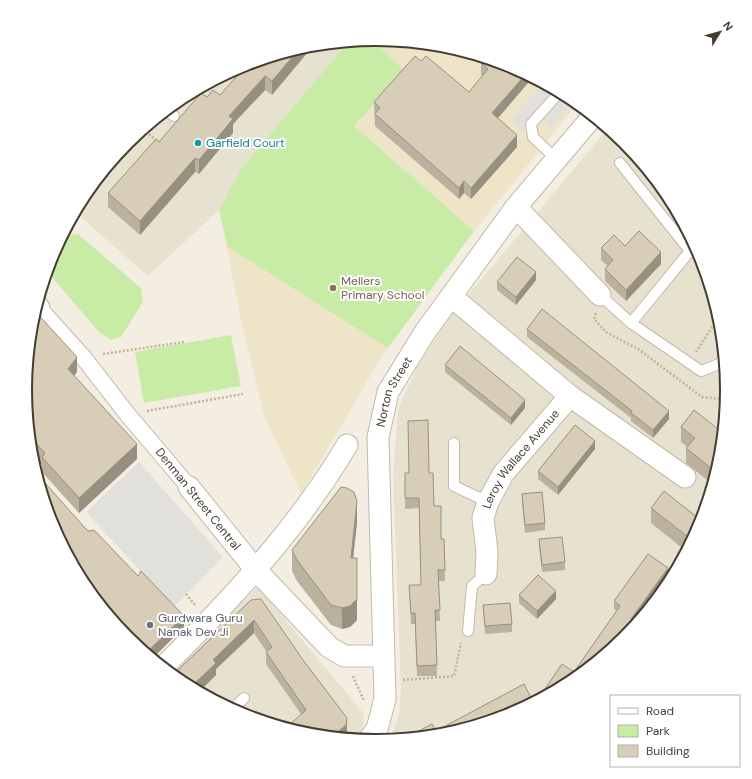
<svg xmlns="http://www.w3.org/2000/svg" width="752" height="779" viewBox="0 0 752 779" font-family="'DM Sans',sans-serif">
  <rect width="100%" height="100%" fill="#f3eee1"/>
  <path fill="#e7e1cf" d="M349 41 241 169 219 210 148 276 75 212 84 194 128 141 181 98 242 65 308 45Z
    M608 128 624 141 668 195 700 255 720 321 727 390 720 458 700 524 668 585 624 638 571 681 510 714 444 734 390 739 399 715 401 687 393 477 398 409 418 366 448 319Z
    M258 587 364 714 363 730 355 738 307 734 241 714 181 681 168 671Z"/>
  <path fill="#eee5c9" d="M376 39 445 45 511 65 571 98 578 103 459 250 382 356 301 494 264 416 242 325 219 210 241 169 349 41Z"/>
  <path fill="#c8eca5" d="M370 39 404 70 354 126 474 231 388 348 228 247 219 210 241 169 349 41Z
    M78 234 141 288 143 302 121 337 111 340 100 333 50 275C49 255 56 236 78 234Z
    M231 335 241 386 144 403 135 352Z"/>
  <path fill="#e2e0db" d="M544 83 574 100 553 128 543 119 538 124 527 127 523 133 510 120Z
    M139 462 223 557 174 607 86 512Z"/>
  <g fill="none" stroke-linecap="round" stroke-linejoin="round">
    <g stroke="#c1baa6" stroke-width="12">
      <path id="service" d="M166 110 174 116
        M556 159 533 137 531 124 560 92
        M620 163 690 251
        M600 295 631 323 701 371 719 364 724 358
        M631 323 695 245
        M454 443V486L488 502
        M468 631 472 586 486 574
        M233 709 244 698"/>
    </g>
    <g stroke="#c1baa6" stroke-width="18">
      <path id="pedestrian" d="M39 308 83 357 128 415 189 487"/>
    </g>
    <g stroke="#c1baa6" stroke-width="23">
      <g id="minor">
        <path d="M516 207 600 295"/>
        <path d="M452 297 570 396 685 477"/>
        <path d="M37 305 39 308"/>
        <path d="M189 487 255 569 329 647 344 656H383"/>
        <path id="s1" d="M486 574 487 552 483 518 488 502 503 474 570 396"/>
        <path d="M163 667C231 600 298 528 347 445"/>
        <path id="s2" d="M369 740 377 729 385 699 378 437 388 392 425 332 516 207 593 116"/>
      </g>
    </g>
    <path stroke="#c2b493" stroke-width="2.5" stroke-dasharray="2 2" stroke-linecap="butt" d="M228 72 235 78
      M143 129 156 140
      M596 313 594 319 606 332 638 349 702 397 720 399 726 395
      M696 352 719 316
      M103 354 184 342
      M147 411 243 394
      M186 594 196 606
      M353 676 364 701
      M403 680 454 676 461 643"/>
    <use href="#service" stroke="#fff" stroke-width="10"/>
    <use href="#pedestrian" stroke="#fff" stroke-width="16"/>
    <use href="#minor" stroke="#fff" stroke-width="21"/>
  </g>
  <path fill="#bab19e" d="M308 45 272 95 265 90 233 124V133L199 174 195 172 140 235 108 207V193L159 142 207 97 220 95 239 74 236 71V68L242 65Z
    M421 61 469 92 483 76 481 75V63L533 77 498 118 517 147 471 199 464 193 459 199 375 126 374 102Z
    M625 246 661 264 626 301 605 281V269L608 266 601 260V248Z
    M536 280 516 305 497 290V282Z
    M527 329 669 419 653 438 631 421V418L527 337Z
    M445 365 525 408 511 425 445 372Z
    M77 372 74 376 137 459 79 513 42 472V465L31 453 25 389Z
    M408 421 429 473 434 506 441 539H444L445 581H438L440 621H435L437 676H417L415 624H411L409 585H421L419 508 405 509V473H409Z
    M681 427 720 458 712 484 686 463V448L688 447 681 442Z
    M595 449 558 495 538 479V471Z
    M522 494 545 523V530L525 533 522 502Z
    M651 508 698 518 700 524 686 551 651 523Z
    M357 522 353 558 357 620 350 627 342 629 331 625 297 581 292 571V550Z
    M539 539 565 562V570L542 572 539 547Z
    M668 576 635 622 574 672 617 611 614 609V601Z
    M519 595 556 599 537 619 519 603Z
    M251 600 347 730 345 737 307 734 301 714 266 664V651L254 633 216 669V675L200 691 181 681 175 673Z
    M483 605 512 624V632L485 634Z"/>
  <path fill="#979081" d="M308 45H314L272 95V81L300 48Z
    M526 74 533 77 492 125V113Z
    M265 76V90L233 124V133L199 174V160L229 116Z
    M517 135V147L471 199V188Z
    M195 158V172L140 235V221Z
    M464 181V193L459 199V188Z
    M661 252V264L626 301V290Z
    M536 272V280L516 305V297Z
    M77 357V372L68 384V369Z
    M525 400V408L511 425V418Z
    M669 411V419L653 438V430Z
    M595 441V449L558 495V487Z
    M137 444V459L79 513V498Z
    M357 501V522L351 579V558Z
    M668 568V576L631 627V619Z
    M556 591V599L537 619V611Z
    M357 599V620L350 627 342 629V608Z
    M184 616V627L153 658 146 653Z
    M254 620V633L216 669V675L200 691 192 687V686L213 660Z
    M347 718V730L346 737H345L333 736Z"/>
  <path fill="#d8ceb8" stroke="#979081" d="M300 48 272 81 265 76 229 116 233 119 199 160 195 158 140 221 108 193 156 139 159 142 201 93 207 97 213 90 220 95 246 66 244 64Z
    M415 56 421 61 426 56 469 92 488 69 481 63 486 58 511 65 526 74 492 113 517 135 471 188 464 181 459 188 375 114 380 108 374 102Z
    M639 231 661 252 626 290 605 269 613 260 601 248 614 235 625 246Z
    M517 257 536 272 516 297 497 282Z
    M542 309 669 411 653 430 631 413 632 411 527 329Z
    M35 311 77 357 68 369 137 444 79 498 42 457 45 453 30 437 25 389 32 321Z
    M460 346 525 400 511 418 445 365Z
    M694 410 723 433 720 458 716 472 686 448 695 438 681 427Z
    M428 420 429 473H433L434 506H441V539H444L445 570H438L440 610H435L437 665 417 666 415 613 411 614 409 585H421L419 498H405V473H409L408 421Z
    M575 425 595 441 558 487 538 471Z
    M37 474 86 529 89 531 94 530 138 576 141 571 184 616 146 653 128 638 84 584 52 524Z
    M341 487 347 488 354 492 357 501 351 558H357V599L350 606 342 608 331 605 297 560 292 550Z
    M664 491 698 518 704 510 700 524 692 540 651 508Z
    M542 492 545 523 525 525 522 494Z
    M562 537 565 562 542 565 539 539Z
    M648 554 668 568 631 619 636 623 624 638 571 681 538 699 562 664 574 672 620 606 614 601Z
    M538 575 556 591 537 611 519 595Z
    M261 599 303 660 347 718 346 725 333 736 307 734 287 727 306 710 266 652 272 647 254 620 213 660 216 663 192 686 195 689 181 681 170 672 172 669 175 673 251 600Z
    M510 603 512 624 485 626 483 605Z
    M524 684 533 702 510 714 444 734 414 737 413 734 432 724 436 731Z"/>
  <circle fill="#0f9aa8" stroke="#fff" stroke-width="1.5" cx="198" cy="143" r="4"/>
  <circle fill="#8d6e63" stroke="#fff" stroke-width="1.5" cx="333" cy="288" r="4"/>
  <circle fill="#6b7280" stroke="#fff" stroke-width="1.5" cx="150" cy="625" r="4"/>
  <g text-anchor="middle" stroke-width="4" stroke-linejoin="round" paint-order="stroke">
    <g font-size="12" fill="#0d838f" stroke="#fff" text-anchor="start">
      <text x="206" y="147">Garfield Court</text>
    </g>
    <g font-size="12" fill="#785e54" stroke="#fff" text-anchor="start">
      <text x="341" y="285">Mellers<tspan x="341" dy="14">Primary School</tspan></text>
    </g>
    <g font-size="12" fill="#443e32" stroke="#fff">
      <text dy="4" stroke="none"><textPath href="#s2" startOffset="355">Norton Street</textPath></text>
      <text dy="4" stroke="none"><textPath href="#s1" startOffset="127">Leroy Wallace Avenue</textPath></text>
      <text transform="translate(198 499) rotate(51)" y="4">Denman Street Central</text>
    </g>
    <g font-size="12" fill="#5b616d" stroke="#fff" text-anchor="start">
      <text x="158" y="622">Gurdwara Guru<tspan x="158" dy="14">Nanak Dev Ji</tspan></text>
    </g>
  </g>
  <path d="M0 0H752V779H0ZM32 390a344 344 0 1 1 688 0a344 344 0 1 1-688 0Z" fill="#fff" fill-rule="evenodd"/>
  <path fill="none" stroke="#443e32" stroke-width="2" d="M32 390a344 344 0 1 1 688 0a344 344 0 1 1-688 0Z"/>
  <rect x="610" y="695" width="130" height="72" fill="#ffffff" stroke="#b4b2ad"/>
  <rect x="618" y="708" width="20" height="6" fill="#ffffff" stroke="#b4b2ad"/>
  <text x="646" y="715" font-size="12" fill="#443e32">Road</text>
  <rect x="618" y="725" width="20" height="12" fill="#c8eca5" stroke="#b4b2ad"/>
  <text x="646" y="735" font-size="12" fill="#443e32">Park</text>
  <rect x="618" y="745" width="20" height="12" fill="#d8ceb8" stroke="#b4b2ad"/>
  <text x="646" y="755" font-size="12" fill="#443e32">Building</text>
  <g transform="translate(720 32) rotate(53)" stroke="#ffffff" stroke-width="3" paint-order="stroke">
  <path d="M0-3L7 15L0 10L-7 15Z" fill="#443e32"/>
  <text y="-6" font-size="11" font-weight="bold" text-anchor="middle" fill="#443e32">N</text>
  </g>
</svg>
